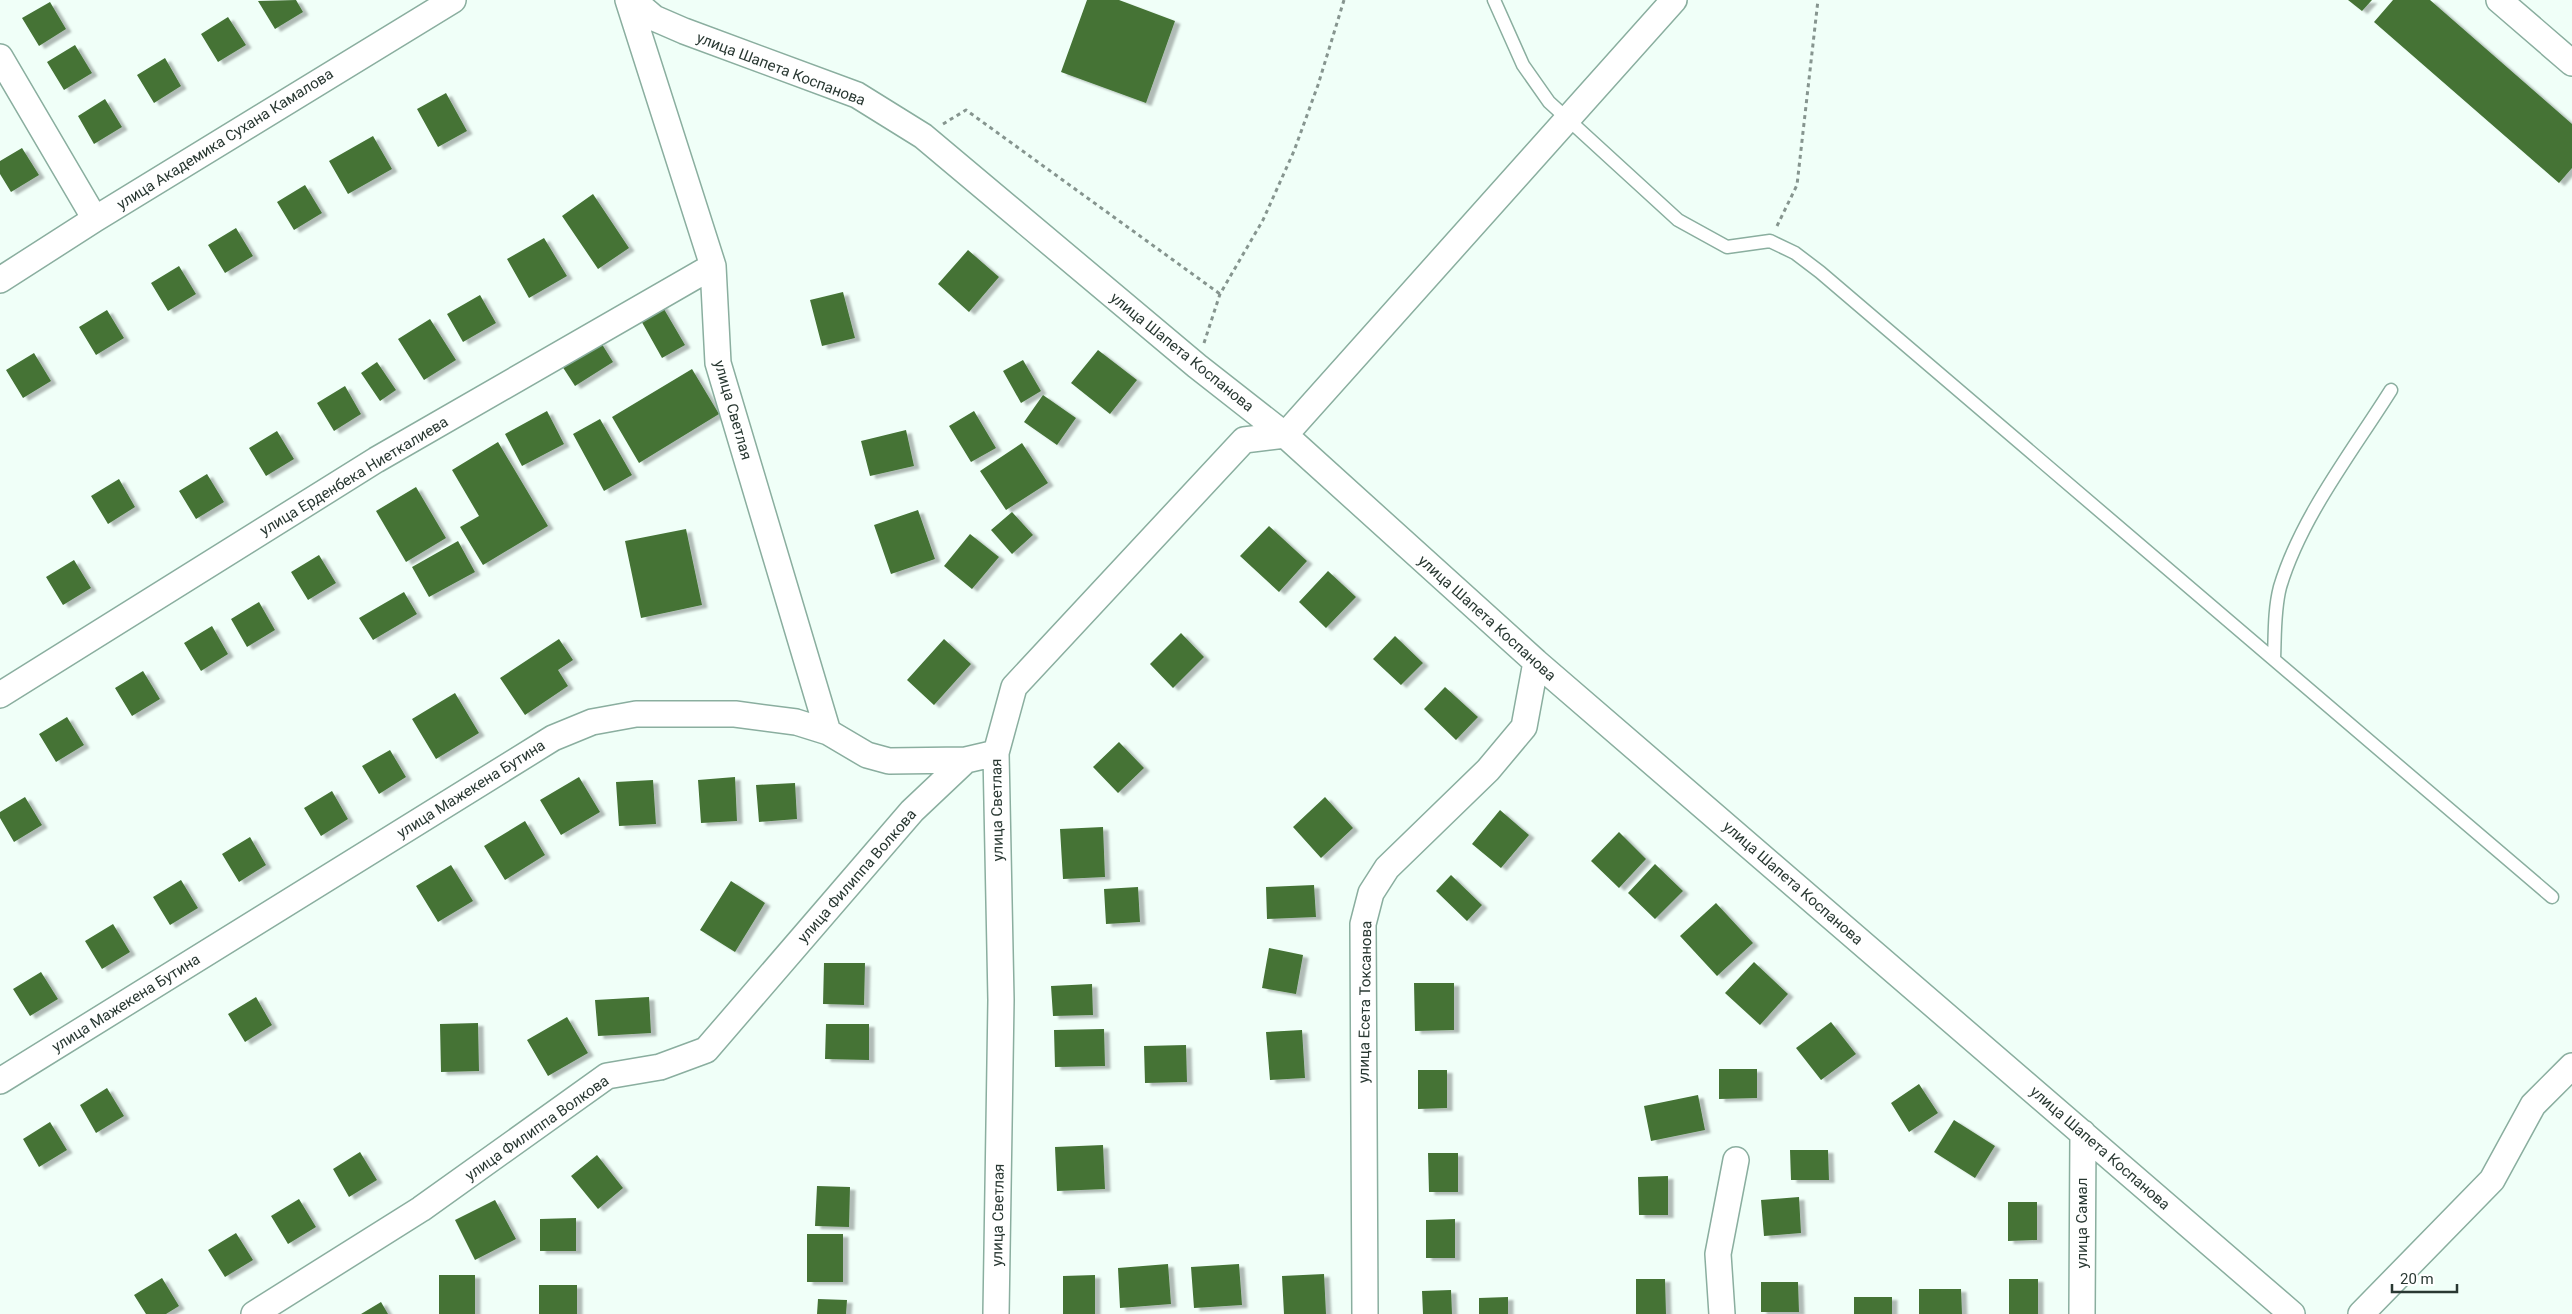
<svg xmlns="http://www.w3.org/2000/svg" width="2572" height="1314" viewBox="0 0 2572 1314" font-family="Roboto,sans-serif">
  <defs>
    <filter id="shadow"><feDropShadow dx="5.5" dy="3" stdDeviation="1" flood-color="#0004"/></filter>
  </defs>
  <rect width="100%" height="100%" fill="#f0fff8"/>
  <path fill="#447336" filter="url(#shadow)" d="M296 0 303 12 275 29 258 1Z
    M1087 0H1119L1175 21 1146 103 1061 72Z
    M2348 0H2372L2362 11Z
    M2393 0H2430L2572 124V168L2559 183 2374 22Z
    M50 2 66 29 39 46 22 18Z
    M228 17 246 45 218 62 201 34Z
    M75 45 92 73 64 90 47 62Z
    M165 58 181 86 154 103 137 75Z
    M446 93 467 131 438 147 417 109Z
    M105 99 122 127 94 144 78 116Z
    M373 136 392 169 348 194 329 161Z
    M22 148 39 175 11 192 0 174V161Z
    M305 185 322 213 294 230 277 202Z
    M593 194 629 248 598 269 562 216Z
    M236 228 253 256 225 273 208 245Z
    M544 238 567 276 529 298 507 259Z
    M968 250 999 277 969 312 938 284Z
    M179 266 196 294 168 311 151 283Z
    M843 292 855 338 822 346 810 300Z
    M480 295 496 323 463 342 447 314Z
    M661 304 685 345 662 358 639 317Z
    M107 310 124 338 96 355 79 327Z
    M430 319 456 360 424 380 398 339Z
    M600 341 613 362 575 386 562 366Z
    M1098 350 1137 380 1110 414 1071 383Z
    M34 353 51 381 23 398 6 370Z
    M1023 360 1041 391 1021 403 1003 371Z
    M377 362 396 390 380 401 361 373Z
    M692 369 719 414 639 463 612 417Z
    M345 386 361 414 334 431 317 403Z
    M1043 395 1076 418 1057 445 1024 422Z
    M547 411 564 444 522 466 505 434Z
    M974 411 996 448 971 462 949 426Z
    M600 419 632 475 604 491 573 434Z
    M906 430 914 466 870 476 861 441Z
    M277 431 294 459 266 476 249 448Z
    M498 442 548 526 483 565 460 527 479 516 452 470Z
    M1022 443 1048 483 1006 510 980 471Z
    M207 474 224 502 196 519 179 491Z
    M119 479 135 507 108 524 91 496Z
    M416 487 446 538 406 562 376 511Z
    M918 510 935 559 891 574 874 525Z
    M1012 512 1033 535 1012 554 991 530Z
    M1269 526 1307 561 1279 592 1240 556Z
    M686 529 702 605 641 618 625 541Z
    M970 534 999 557 972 589 944 566Z
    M458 541 475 572 429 597 412 567Z
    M319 555 336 583 308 600 291 572Z
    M74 560 91 588 63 605 46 577Z
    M1328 571 1356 597 1326 628 1299 602Z
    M404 592 417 614 373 640 359 618Z
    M259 602 275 630 247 647 231 619Z
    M212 626 228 654 201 671 184 643Z
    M1181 633 1204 657 1173 688 1150 664Z
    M1395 636 1423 663 1401 685 1373 659Z
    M559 639 573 660 558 670 568 686 525 715 500 678Z
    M944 639 971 664 934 705 907 680Z
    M143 671 160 699 132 716 115 688Z
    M1445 687 1478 717 1456 740 1424 709Z
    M455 693 479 733 436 759 412 719Z
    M67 717 84 745 56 762 39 734Z
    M1119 742 1144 768 1118 793 1093 767Z
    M390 750 406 777 379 794 362 766Z
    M579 777 600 812 561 835 540 800Z
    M735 777 737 821 701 823 698 780Z
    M653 780 656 824 619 826 616 782Z
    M795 783 797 819 759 822 756 785Z
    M332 791 348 819 321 836 304 808Z
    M25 797 42 825 14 842 0 818V812Z
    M1325 797 1353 828 1321 858 1293 827Z
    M1500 810 1529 835 1501 868 1472 844Z
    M525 821 545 855 505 880 484 846Z
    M1103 827 1105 877 1063 879 1060 829Z
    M1619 832 1646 859 1619 888 1591 861Z
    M250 837 266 865 239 882 222 854Z
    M1655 864 1683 891 1655 919 1628 893Z
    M451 865 473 901 438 922 416 886Z
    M1451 875 1482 905 1467 921 1436 891Z
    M181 880 198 908 170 925 153 897Z
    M731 881 765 903 735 952 700 930Z
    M1314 885 1316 917 1267 919 1266 887Z
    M1138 887 1140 922 1106 924 1104 889Z
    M1716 903 1753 943 1717 976 1680 936Z
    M113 924 130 952 102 969 85 941Z
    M1269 948 1303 955 1296 994 1262 988Z
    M1754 962 1788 994 1760 1025 1725 993Z
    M824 963H865L864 1005 823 1004Z
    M41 972 58 999 30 1016 13 989Z
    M1414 983H1454V1030L1415 1031Z
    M1092 984 1093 1015 1053 1016 1051 986Z
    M256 997 272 1025 245 1042 228 1014Z
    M649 997 651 1033 598 1036 595 1000Z
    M567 1017 588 1053 548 1076 527 1040Z
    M1831 1022 1856 1054 1821 1080 1796 1048Z
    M478 1023 479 1071 441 1072 440 1024Z
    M826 1024H869V1060L825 1059Z
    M1104 1029 1105 1066 1055 1067 1054 1030Z
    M1302 1030 1305 1078 1270 1080 1266 1032Z
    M1186 1045 1187 1082 1145 1083 1144 1046Z
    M1719 1069H1757V1098L1719 1099Z
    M1418 1070H1447V1108L1418 1109Z
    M1919 1084 1938 1113 1909 1132 1891 1103Z
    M107 1088 124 1116 96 1133 80 1105Z
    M1698 1095 1705 1130 1651 1141 1644 1106Z
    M1954 1120 1995 1146 1975 1178 1934 1152Z
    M50 1122 67 1150 39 1167 23 1139Z
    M1103 1145 1105 1189 1057 1191 1055 1147Z
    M1790 1150H1828L1829 1180H1791Z
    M360 1152 377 1180 349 1197 333 1169Z
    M1428 1153H1458V1192H1429Z
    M597 1155 623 1188 598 1209 571 1176Z
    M1668 1176V1215H1639L1638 1177Z
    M817 1186 850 1187 849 1227 815 1226Z
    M1799 1197 1801 1233 1764 1236 1761 1200Z
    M299 1199 316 1227 288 1244 271 1216Z
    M495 1200 516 1239 475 1260 455 1220Z
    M2008 1202H2037V1240L2008 1241Z
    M576 1218V1251H540V1219Z
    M1455 1219V1258H1426V1220Z
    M236 1233 253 1260 225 1277 208 1250Z
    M807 1234H843V1282H807Z
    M1168 1264 1171 1304 1120 1308 1118 1268Z
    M1239 1264 1242 1305 1194 1308 1191 1267Z
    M1324 1274 1326 1314H1284L1282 1276Z
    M439 1275H475V1314H439Z
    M1095 1275V1314H1063V1276Z
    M162 1278 179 1306 166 1314H146L134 1295Z
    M1636 1279H1665L1666 1314H1636Z
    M2009 1279H2038V1314H2009Z
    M1761 1282H1798L1799 1312H1761Z
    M539 1285H577V1314H539Z
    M1919 1289H1961L1962 1314H1919Z
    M1451 1290 1452 1314H1423L1422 1291Z
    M1508 1297V1314H1479V1298Z
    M1854 1297H1892V1314H1854Z
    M818 1299 847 1300 846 1314H817Z
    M381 1302 388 1314H361Z"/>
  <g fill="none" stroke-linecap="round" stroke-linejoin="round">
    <g stroke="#8aae9f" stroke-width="15">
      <path id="lane" d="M1494 0 1523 65 1549 102 1678 220 1727 247 1770 241 1795 253 1820 272 2552 897
        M2274 659C2275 635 2274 610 2280 587 2301 517 2352 452 2391 390"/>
    </g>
    <g stroke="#8aae9f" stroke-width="28">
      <path id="street" d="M628 0 713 266 718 363 828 732
        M633 0 654 18 684 31 857 95 923 136 1197 366 1285 435 1536 662 2292 1314
        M2499 0 2572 63
        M0 57 95 219
        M0 280 95 219 453 0
        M0 695 376 460 713 266
        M0 1081 553 738 592 722 636 714H735L796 722 828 732 867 755 889 761 966 760 996 753
        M254 1314 421 1209 607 1076 660 1067 706 1050 912 811 966 760
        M996 1314 1001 1000 996 753 1014 687 1244 440 1285 435 1674 0
        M1365 1314 1363 924 1371 893 1387 868 1488 770 1524 727 1536 662
        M1722 1314 1718 1254 1736 1160
        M2082 1314 2083 1133
        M2361 1314 2492 1180 2533 1105 2572 1066"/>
    </g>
    <path stroke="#86958f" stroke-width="3" stroke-dasharray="4 4" stroke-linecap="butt" d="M943 124 966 110 1220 294
      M1777 226 1797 185 1818 0
      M1204 343 1220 294 1263 220 1294 151 1318 85 1344 0"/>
    <use href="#lane" stroke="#fff" stroke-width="12"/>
    <use href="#street" stroke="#fff" stroke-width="25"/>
  </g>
  <g text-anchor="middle" stroke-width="5" stroke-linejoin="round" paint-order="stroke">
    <g font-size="15" fill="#293832" stroke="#fff">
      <text transform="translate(781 69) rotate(21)" y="5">улица Шапета Коспанова</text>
      <text transform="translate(225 139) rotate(-32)" y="5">улица Академика Сухана Камалова</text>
      <text transform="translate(1182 352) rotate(39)" y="5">улица Шапета Коспанова</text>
      <text transform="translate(733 410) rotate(74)" y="5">улица Светлая</text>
      <text transform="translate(354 476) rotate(-31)" y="5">улица Ерденбека Ниеткалиева</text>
      <text transform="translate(1487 618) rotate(42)" y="5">улица Шапета Коспанова</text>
      <text transform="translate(471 789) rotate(-32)" y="5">улица Мажекена Бутина</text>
      <text transform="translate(997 810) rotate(-91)" y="5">улица Светлая</text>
      <text transform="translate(857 876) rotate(-49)" y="5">улица Филиппа Волкова</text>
      <text transform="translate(1793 883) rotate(41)" y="5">улица Шапета Коспанова</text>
      <text transform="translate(1365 1002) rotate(-89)" y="5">улица Есета Токсанова</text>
      <text transform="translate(126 1003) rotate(-32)" y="5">улица Мажекена Бутина</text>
      <text transform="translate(537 1128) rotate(-35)" y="5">улица Филиппа Волкова</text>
      <text transform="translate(2100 1148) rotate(41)" y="5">улица Шапета Коспанова</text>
      <text transform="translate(998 1215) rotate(-89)" y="5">улица Светлая</text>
      <text transform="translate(2082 1223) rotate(-90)" y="5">улица Самал</text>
    </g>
  </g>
  <path d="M2392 1284v8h65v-8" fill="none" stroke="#293832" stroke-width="2.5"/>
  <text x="2400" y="1284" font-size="15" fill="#293832" stroke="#ffffff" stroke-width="4" paint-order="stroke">20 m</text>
</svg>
